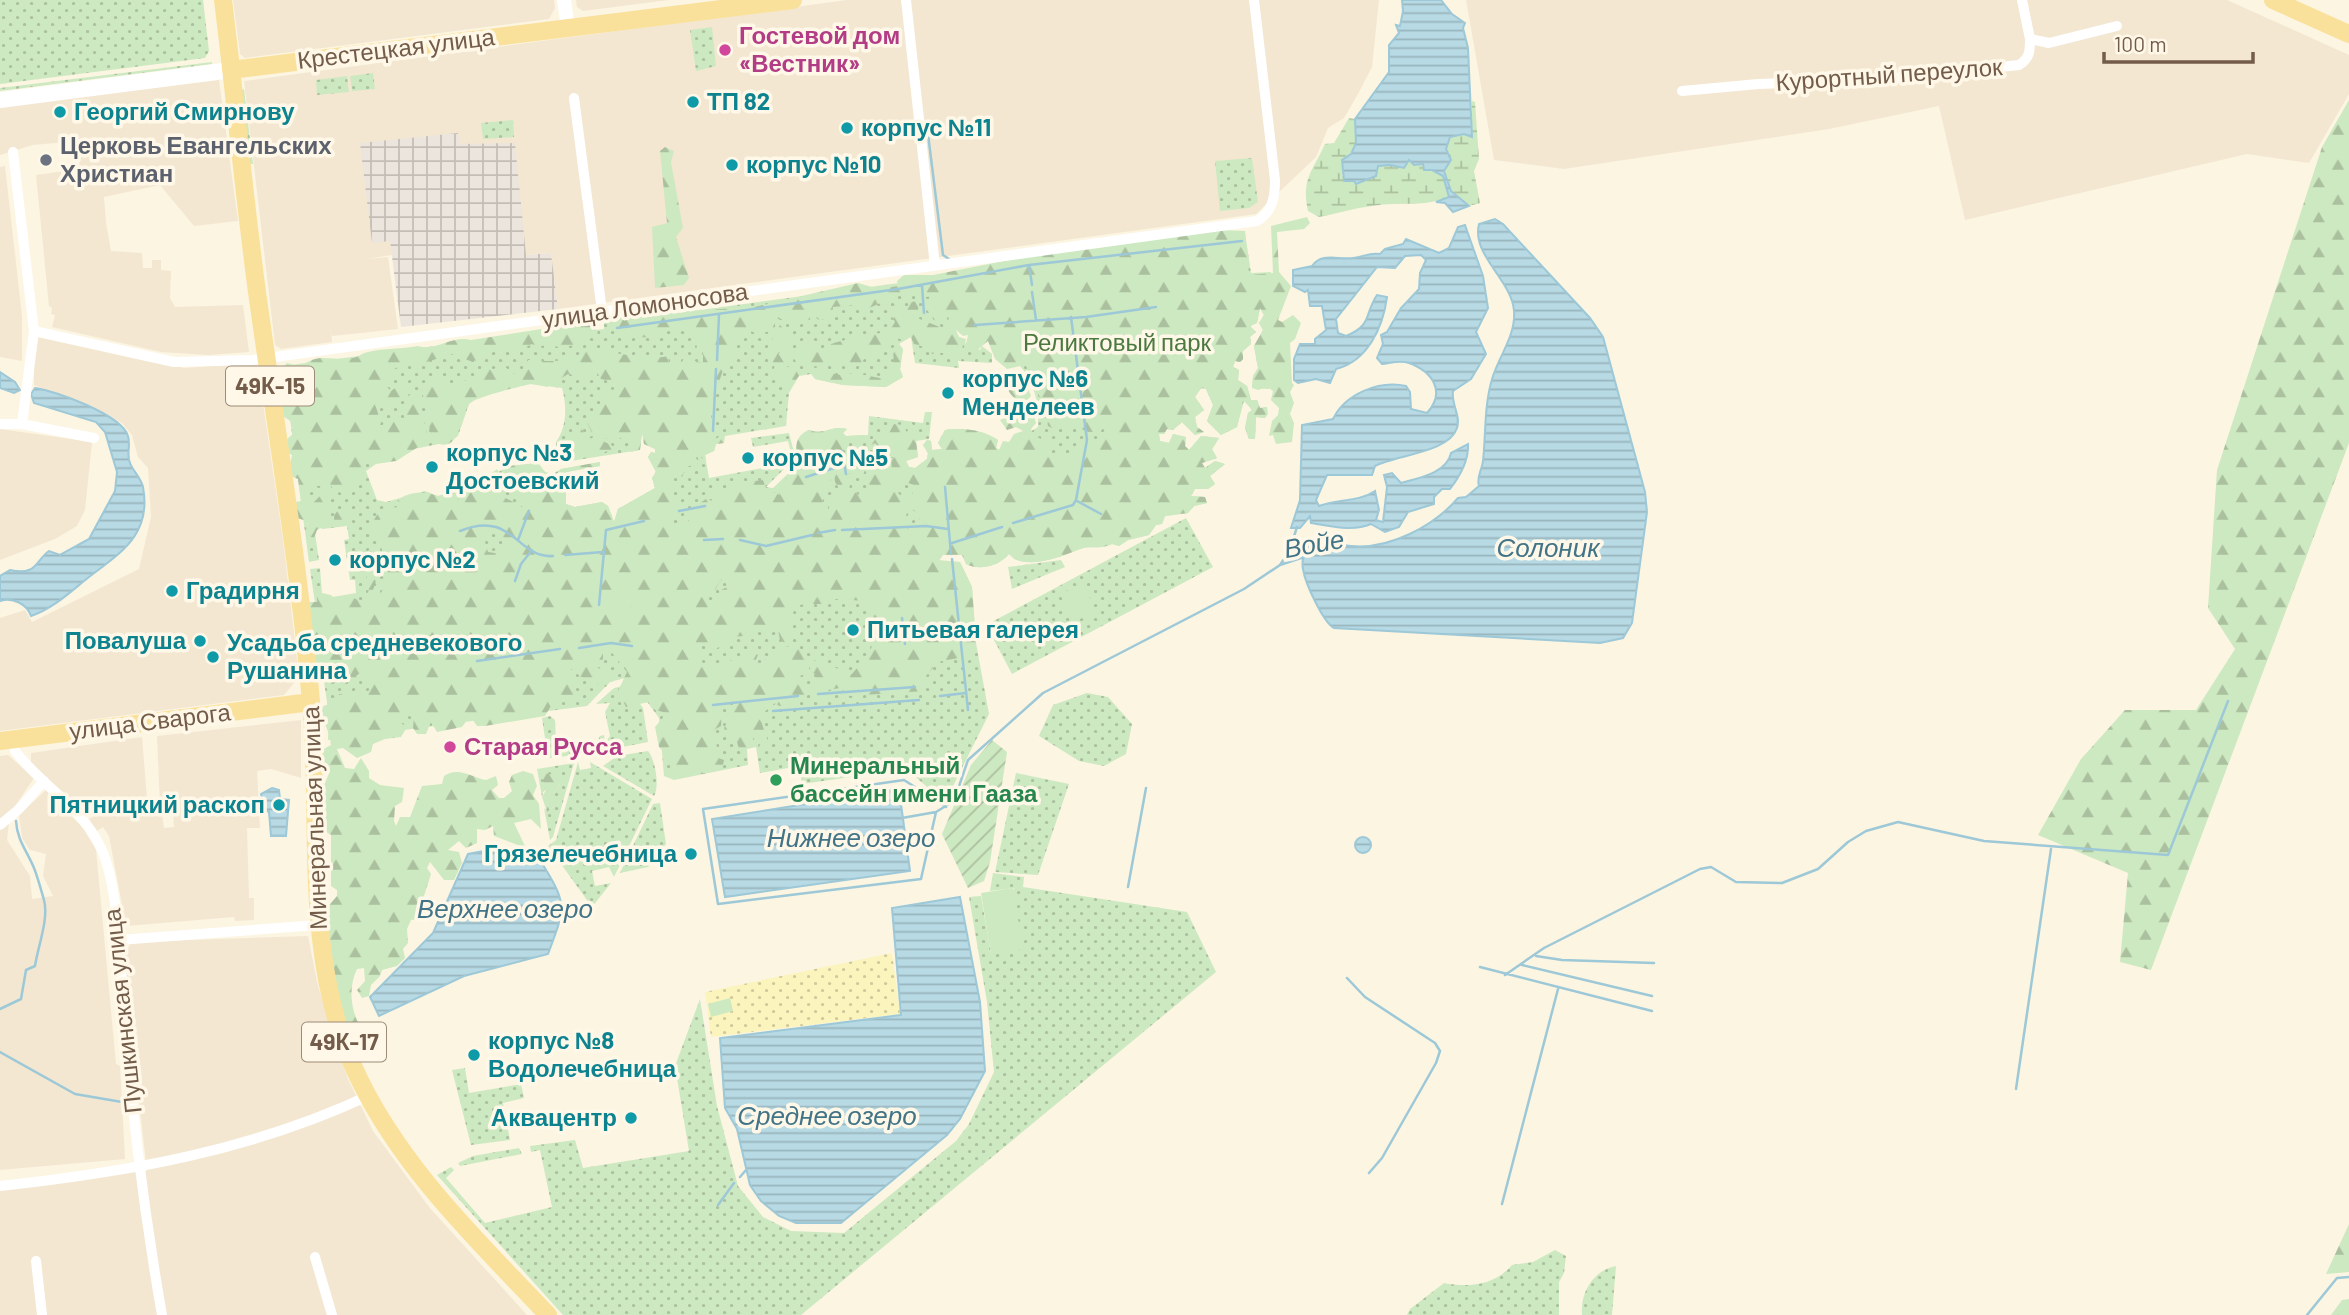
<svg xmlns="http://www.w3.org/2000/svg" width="2349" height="1315" viewBox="0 0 2349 1315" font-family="Barlow,sans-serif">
  <defs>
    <pattern id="industrial-grid" width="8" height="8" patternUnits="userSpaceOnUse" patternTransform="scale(1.75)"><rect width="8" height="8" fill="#ebe5dd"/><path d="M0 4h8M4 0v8" fill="none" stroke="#c3bdb5"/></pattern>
    <pattern id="grass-dots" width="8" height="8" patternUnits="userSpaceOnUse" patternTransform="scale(1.75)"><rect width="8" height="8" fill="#cde9c1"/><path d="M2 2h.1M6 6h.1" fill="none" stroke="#abc09f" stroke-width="1.8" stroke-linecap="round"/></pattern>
    <pattern id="forest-firs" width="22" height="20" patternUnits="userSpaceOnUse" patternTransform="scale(1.75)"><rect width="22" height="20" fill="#cde9c1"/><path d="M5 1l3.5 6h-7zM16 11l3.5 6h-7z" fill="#abc09f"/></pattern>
    <pattern id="wetland-marsh" width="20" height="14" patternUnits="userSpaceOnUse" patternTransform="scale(1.75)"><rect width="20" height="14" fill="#cde9c1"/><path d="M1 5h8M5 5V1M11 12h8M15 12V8" fill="none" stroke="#abc09f"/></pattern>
    <pattern id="sand-dots" width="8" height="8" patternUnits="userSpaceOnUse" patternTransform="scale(1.75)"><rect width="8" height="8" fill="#fbf4bd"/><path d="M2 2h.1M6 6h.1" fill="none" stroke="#d0c99c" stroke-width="1.8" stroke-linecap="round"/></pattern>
    <pattern id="garden-furrows" width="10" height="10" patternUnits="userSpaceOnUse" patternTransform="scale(1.75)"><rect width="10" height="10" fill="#cde9c1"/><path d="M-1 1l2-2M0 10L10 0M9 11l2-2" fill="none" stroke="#abc09f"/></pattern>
    <pattern id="water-rules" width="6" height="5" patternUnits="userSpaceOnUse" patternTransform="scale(1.75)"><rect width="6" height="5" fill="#b7dae5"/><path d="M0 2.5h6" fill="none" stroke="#99b4bc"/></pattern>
  </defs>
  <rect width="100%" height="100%" fill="#fcf5e2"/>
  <path fill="#f3e7d1" d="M233 0H554L555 8 549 19 245 58 240 54Z
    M576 0H669L583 11 577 7Z
    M847 0H1379L1372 67 1358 94 1344 118 1328 128 1316 157 1256 214 558 309 551 253 526 255 459 144 458 133 371 242 390 241 392 255 366 259 388 257 398 329 332 336 331 330 332 342 281 349 275 345 244 81Z
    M1466 0H2227L2349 55V94L2309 163 2247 154 1965 220 1939 106 1829 129 1564 169 1494 160Z
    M219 80 238 221 194 226 160 185 104 197 106 223 111 251 142 253 143 268H152V260H161V270L171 271 170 298 175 307 243 305 249 352 208 355 161 352 52 327 55 315 51 314 52 308 49 306 36 175 80 169 77 141 33 145 0 155V107Z
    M5 166 22 316V361L0 357V167Z
    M38 336 184 368 257 363 283 539 299 677 284 695 0 731V618L25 610 32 622 139 569 151 517 148 468 138 457 132 435 122 423 104 413 34 385V354Z
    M0 429 92 442 85 510 77 526 55 539 0 560Z
    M301 720V778L271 769 257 771 260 828H247L249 898H254V920L235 921 234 917 126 926 109 836 103 827 97 831 89 819 96 815 90 801 80 803 73 801 31 764V753L142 737 148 812 162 815 164 828 174 827 173 814 167 813 160 806 157 736Z
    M8 755 34 778 11 812 0 819V756Z
    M46 790 83 828 96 850 116 1064 120 1066 125 1159 0 1170V829L9 822 7 840 30 876 32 899 53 896 43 876 46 854 30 850 22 838 19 815Z
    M308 936 317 982 334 1039 348 1079 373 1131 429 1207 527 1315H0V1185L147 1171 123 960 131 942Z"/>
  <path fill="url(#industrial-grid)" d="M458 133 460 144 515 143 526 255 551 253 558 309 401 327 390 241 372 243 360 143Z"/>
  <path fill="url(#grass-dots)" fill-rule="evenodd" d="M0 0H203L209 51 205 58 0 84Z
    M712 27 716 66 696 71 690 30Z
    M212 62V64L0 91V88Z
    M373 73 375 89 352 91 350 76Z
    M347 76 349 92 317 95 316 80Z
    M244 89 253 164H250L241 90Z
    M513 120 514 137 483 139 481 123Z
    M1252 158 1258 202 1249 208 1220 211 1215 161Z
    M1245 233 1251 273 1271 272 1269 389 1252 388 1253 376 1258 368 1254 346 1263 330 1259 323 1264 315 1260 308 1257 323 1250 326 1256 332 1250 337 1251 344 1243 351V359L1240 362 1235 361 1233 367 1239 370 1238 380 1247 386 1251 400H1257L1260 408 1267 407 1268 414 1265 418 1256 417 1255 439H1249L1245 428 1248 413 1252 410 1244 401 1237 427 1221 435 1207 421 1213 405 1206 389 1201 388 1195 397 1204 410 1195 417 1197 427 1204 432 1195 435 1182 422 1173 430 1167 429 1164 434H1159L1160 441 1169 443 1173 434 1186 437 1185 446 1189 450 1201 436 1219 438 1212 449 1217 458 1202 463 1205 468 1215 461 1225 464 1210 476 1215 484 1208 489H1195L1191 496 1205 497 1207 503 1194 506 1188 513 1165 516 1162 524 1156 525 1149 535 1128 540 1119 546 1112 544C1101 550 1089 545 1080 549 1064 556 1034 567 1017 560 1013 559 1012 556 1009 554 999 566 980 571 966 564L962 555H943L938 560 960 562 972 587 976 643 989 714 945 802 906 769 802 784 799 766 760 773 756 747 747 749 748 765 674 780 664 776 659 718 629 677 610 682 587 706 328 740 329 716 314 612 333 597 356 593 355 580H350L344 540 349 539 347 526 323 529 305 523 314 527 319 560 309 562 283 366 595 325 596 330 604 329V323L899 283 1024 259ZM949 315C996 346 1042 362 1038 427L1000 450 996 448 998 440C984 430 963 427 945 430L938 443 942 449 932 450 931 441 927 440 923 445 928 453 927 459 915 468 909 467 906 461 918 457 916 441 929 439 932 412H925L923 423 869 416 868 435 846 436 843 433 847 429C830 425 826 436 809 430 796 436 797 444 795 456L789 433 751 438 753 447 788 441 793 461 795 458 797 465 773 488 766 487 790 463 709 478 705 455 714 451 716 444 724 443 725 436 786 426 789 393 799 376 811 374 815 379 843 385 886 387 903 377 900 369 903 349 899 344 911 337 915 363 959 368 958 361 992 363V354L982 346 980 350 965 343 966 339 959 337 955 328 949 323ZM530 384 562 388C567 406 567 427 556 442L558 463 640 450 642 432 644 444 655 449V453L651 452 648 457 656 472 652 478 655 488 618 509 614 522 608 506 602 502 575 507 566 504V472L600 466V462L561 469 553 474 545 472 538 463 509 466 490 476 462 481 448 493 438 496 425 491 386 502 377 500 366 471 376 464 396 461 414 449 449 442 458 436 469 404 479 396Z
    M1186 518 1213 567 1012 674 986 625Z
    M1061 560 1065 567 1012 589 1008 567Z
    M320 568 322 593 331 595 315 603 310 569Z
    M627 685 643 708 648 742 592 753 600 736 604 735 605 743 610 736 605 712 610 703 596 704 614 688Z
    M1087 693 1108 697 1132 724 1126 754 1104 766 1079 761 1039 736 1053 705Z
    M550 716 555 720 556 744 550 740 567 754 562 749 561 741H565L577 755 548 758 542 718Z
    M648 751C655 759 660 786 654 796L603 766 617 756Z
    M578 762 580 770 591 768 590 762 652 799 614 877 609 867 592 871 595 886 611 883 592 907 548 846 556 840Z
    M574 763 553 837 550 840 544 808 547 812 553 807V793L560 785 558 781 543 792 542 797 537 769Z
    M1016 773 1069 784 1038 875 995 872Z
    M660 803 666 844 648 867 620 873 653 804Z
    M993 873 1024 877 1023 887 1187 912 1216 972 801 1315H563L437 1175 451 1167 454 1170 446 1178 485 1223 552 1207 540 1150 531 1152 530 1146 575 1140 583 1168 689 1151 675 1066 700 999 717 1106 738 1186 763 1217 791 1231 844 1233 956 1141 969 1124 994 1072 987 1002 969 897 981 896 991 954 1014 888 990 891Z
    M465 1068 469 1093 521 1084 524 1098 503 1103 510 1140 471 1145 452 1070Z
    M519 1148 522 1154 460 1166 458 1163 473 1156Z
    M1555 1250 1566 1256 1564 1273 1559 1282V1315H1407L1410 1309 1444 1283C1469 1288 1495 1285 1512 1265L1533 1262Z
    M1616 1266 1612 1315H1582C1580 1292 1594 1270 1616 1266Z"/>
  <path fill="url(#forest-firs)" fill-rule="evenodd" d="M2349 100V443L2151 970 2120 962 2128 873 2038 835 2081 759 2125 710H2196L2235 649 2208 608 2217 470 2322 147Z
    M665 147 674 151 671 162 683 228 676 237 689 278 684 285 655 288 652 227 667 223 660 151Z
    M1307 217 1310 223 1304 229 1277 232 1279 272 1291 286 1278 320 1282 322 1293 315 1301 323 1295 339 1290 343 1292 383 1294 385 1290 392 1294 403 1290 414 1294 423 1292 442 1276 444 1273 435 1269 436 1272 421 1278 415 1279 408 1271 400 1273 391 1267 387 1258 390 1252 388 1253 376 1258 368 1254 346 1263 330 1259 323 1264 315 1260 308 1257 323 1250 326 1256 332 1250 337 1251 344 1243 351V359L1240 362 1235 361 1233 367 1239 370 1238 380 1247 386 1251 400H1257L1260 408 1267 407 1265 418 1256 417 1255 439H1249L1245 428 1248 413 1252 410 1249 403 1243 401 1237 427 1221 435 1207 421 1213 405 1206 389 1201 388 1195 397 1204 410 1195 417 1197 427 1204 432 1195 435 1182 422 1173 430 1167 429 1164 434H1159L1160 441 1169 443 1173 434 1186 437 1185 446 1189 450 1201 436 1219 438 1212 449 1217 458 1202 463 1205 468 1215 461 1225 464 1210 476 1215 484 1208 489H1195L1191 496 1205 497 1207 503 1194 506 1188 513 1165 516 1162 524 1156 525 1149 535 1128 540 1119 546 1112 544C1101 550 1089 545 1080 549 1064 556 1034 567 1017 560 1013 559 1012 556 1009 554 999 566 980 571 966 564L963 555H943L939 561 960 562 972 587 976 643 968 656 938 662 926 676 928 685 924 691 850 696 840 688 828 690 826 698 816 700 810 697 816 675 812 672 810 664 816 660 823 662 824 667 845 669 852 674 870 653 873 641 866 601 836 599 826 604H804L794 607 791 629 795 636 788 645 780 640 778 630 770 627 762 631 756 629 752 635 733 637 716 649 700 645 698 651 704 667 718 666 752 652 758 655 753 666C765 662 770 656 779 646L795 647 806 653 810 672 800 676 809 692C802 702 785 712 775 703L763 713 765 718 762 724 770 747 767 751 762 752 759 747 761 742 755 734 750 748 739 749 737 742 728 739 724 728 735 707 730 700H726L722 708 721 726 714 730 713 737 716 740 718 758 724 760 722 769 688 777 674 776 666 754 659 747 655 727 667 713 655 710 649 702 626 707 618 691 627 672 609 649H603V659L597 667 613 677 606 687 579 676 576 669H571L577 697 573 701 568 702 564 698 552 704 545 716 485 726H477L470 716 462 727 437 732 431 722 426 734H417L413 728 414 717 400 714 398 721 407 727 401 737 385 739 373 744 371 752 357 758 343 748 337 749 345 768 354 769 361 758 369 771V778L380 785 404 788 402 802 395 806 394 821 396 826 400 817H410L422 786 442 784 444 776C458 766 471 777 486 780L496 776 498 785 492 790 499 798H504L512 791 509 782 512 775 523 771 533 774 537 786 533 795 539 804 541 829 531 819 514 823 526 848 494 836 493 826 485 830 477 829V843L466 848 459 841 448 850 459 852 462 863 454 880H444L430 862 427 868 431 874 423 899 427 903 420 919 411 920 407 929 408 943 403 949 405 958 397 966 382 970 380 976 371 985 369 996 362 998 357 990 365 981 364 968 357 969C347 990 351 1015 365 1034L361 1038 348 1031 335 989 324 911 337 896V890L331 886V835L320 828 323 788 330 771 321 762 322 750 331 745C330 731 322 722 321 707L337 701 339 694H364L371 689 370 684 364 682 367 668 356 676 360 685 348 687 350 676 346 672 341 679 327 681 316 665 304 602H317L318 597 331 595 333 597 349 596 363 602 369 590 365 583C370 571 361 562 369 550L377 557 379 572 373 590 380 594 390 579 383 573 385 567 379 534 368 529 379 512 387 513 390 507 407 508V503L397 501C408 491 425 491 438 496L448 493 454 500 460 499 454 486C468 477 485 480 497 469L506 490 502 496 522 507 524 503 521 498H514L506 472 509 466 538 463 545 472 541 480 546 486 561 469 600 462V466L566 472V504L575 507 602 502 608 506 614 522 618 509 655 488 652 478 656 472 648 457 651 452 655 453V449L644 444 642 432 640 450 630 452 631 445 628 436H623L618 440 613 437 601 440 613 446V449C596 455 579 464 562 452L563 446 574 440 576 427 580 425 587 440 594 437 587 423 601 412 600 389 618 390 621 384 601 379 596 371 587 378 568 374 547 387C542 386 536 384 531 384 523 385 474 398 470 403 459 416 461 459 431 440L426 402 420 390 440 378 447 382 446 389 451 392 458 384 474 376 477 370 507 368V377L525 368 528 360C550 361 576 365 591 345 603 354 658 360 668 356L670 366 681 364 684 358 703 363V352L697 351 696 336C685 330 675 329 664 332L663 337 659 338 618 336 609 324 612 319 643 315 663 317 673 312 678 317 688 311 754 307 858 283 879 289 898 286 897 281 904 275H933L1019 258 1221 230 1245 231 1249 275 1273 273 1271 226ZM918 293 927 297 933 295 932 301 929 300 923 304 934 320 942 322 949 314 948 323 963 336 968 335 965 348 974 353 988 341 995 359 1007 369 1025 365 1039 382V396L1049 401 1045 413 1048 426 1054 429C1067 421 1083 432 1098 433L1105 427 1109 431 1096 444 1085 440 1082 446H1074V454L1067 459 1057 452 1052 455 1051 444 1033 435 1031 429 1036 423 1033 413 1026 410 1023 404 1031 396 1024 378 1011 379C1003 392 1013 395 1019 403L1012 415 1000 420 1007 430 1016 427 1023 431 1014 434 1009 442 1003 441 999 450 996 448 998 440C984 430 963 427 945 430L938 443 942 449 932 450 931 441 927 440 923 445 928 453 927 459 915 468 909 467 906 461 918 457 916 441 922 437 916 434 919 429 912 424 907 432 902 425 894 424 888 435 874 436 872 440 865 435 846 436 843 433 847 429C830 425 826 436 809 430 791 438 798 449 797 465 796 473 783 481 777 486L780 495 773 492V488H766L763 480C745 483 744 477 729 493L718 490 710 493 713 501 706 499 700 503 698 512 695 507H691L689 521 669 527 673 513 676 515 683 508 671 500V472L674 471 677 478 683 476 685 467 698 464 696 457 706 459 705 455 714 451 716 444 724 443 722 435 710 442 709 435 723 430 717 425 710 428 712 409 716 407 712 396C722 384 718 370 732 361 736 348 734 337 747 329L757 334 771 331 775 327V319H784L789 324 807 322 811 315 819 320 832 319 833 307 855 305 862 311 890 299 893 294 910 297ZM846 439 861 444 863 439 868 447 875 443 877 445 874 451 883 455 897 453V457L891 458 892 471 885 473 879 460 871 458 873 474 868 481 870 492 861 499 857 493 849 491 850 483 842 471 851 474V478H862C866 469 867 461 862 451H855L852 461 846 464 840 452 845 449ZM834 472 835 482 841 491 837 497 829 499V512L822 509 821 505ZM903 481 914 485 912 495 904 499 896 491ZM909 507 919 515V522L908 530 905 519ZM495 528 501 533 504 550 501 554 488 552 484 539 488 537 487 530ZM720 580 727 582 729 586 719 591 723 601H715L709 606 702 594 714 593Z
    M919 301 917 318 955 333 963 343 962 352 954 359 943 353 931 354 928 348 914 344 911 337 902 340 895 337 880 355H867L859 366 850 363 849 368 831 361 808 366 806 361 797 363 792 356 778 353 786 366 796 370 799 376 790 387 775 380 772 374 775 365 771 364 767 348 774 346 772 340 780 325 792 337 789 345 793 353 807 346 808 339 820 351C829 339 872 337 890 330L895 322 891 315 893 308 907 307 911 302Z
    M586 322 592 324 598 333C592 339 569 348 560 347 549 347 548 342 538 348L532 344 524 348 490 349 482 360 470 361 453 354 423 363 408 362 392 370 387 387 391 391 399 385 405 386 406 398 395 401 392 407H383L380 401 375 404 381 423 376 431 377 439 386 432 389 422 403 419 407 412 405 404 409 395 416 392 427 432 426 442 396 461 366 464 364 482 357 486 353 483 350 493 345 495 333 489 330 484 307 488 310 506 323 493V487L331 492 328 506 331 510 327 524 317 530 314 538 310 537 311 528 306 521 294 517 296 502 301 501 298 479 288 475 292 455 286 452V440L294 433 293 423 280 414 275 376 287 363 301 367C318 351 332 362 353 358 359 357 362 353 368 352 384 348 401 349 418 346 434 352 453 335 471 340Z
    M899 344 903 349 900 369 903 377 886 387 843 385 815 379 812 374 814 368 820 367 837 375 855 373 889 380V374L894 368 893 348Z
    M334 518a8 8 0 1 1 16 0a8 8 0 1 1-16 0Z
    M545 773 557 776 560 785 553 793V807L547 812 542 797 546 790 542 777Z
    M2349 1224V1272L2326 1274Z
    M2349 1299V1315H2331L2342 1300Z"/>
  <path fill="url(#wetland-marsh)" d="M1472 101 1475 102 1479 159 1474 171 1480 203 1469 206 1451 191 1444 171 1451 160 1446 149 1450 137 1464 134 1471 137Z
    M1349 118 1355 119 1356 143 1344 164 1342 176 1383 165 1398 167 1409 159 1443 176 1449 197C1424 207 1404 202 1379 205 1359 207 1339 213 1319 217L1308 211C1301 178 1313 171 1325 144L1334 143Z"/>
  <path fill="url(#sand-dots)" d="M892 953 900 1014 711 1037 705 992Z"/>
  <path fill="url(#garden-furrows)" d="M992 740 1007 752 990 862 984 881 968 888 942 834 971 765Z"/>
  <path fill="#cde9c1" d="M1083 583 1096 612 1073 622 1060 594Z
    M629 596 631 610 610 613 608 598Z
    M1013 888 1023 949 991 955 981 893Z
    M730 998 733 1011 711 1017 708 1004Z"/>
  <path fill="url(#water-rules)" stroke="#9dc8d7" stroke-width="2" d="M1402 0H1441L1452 14 1465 23 1463 28 1468 48 1472 137 1464 134 1450 137 1446 149 1451 160 1444 171 1451 191 1469 206 1453 212 1445 203 1436 202 1449 197 1443 176 1432 170H1424L1423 164 1414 165 1409 160 1404 168 1390 165 1378 166 1376 176 1356 184 1354 181H1344L1342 160 1351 154 1356 143 1355 119 1389 72V45L1399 33 1396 25 1400 26 1403 11Z
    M1495 219 1503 224 1590 318 1603 337 1645 492 1647 512 1632 623 1623 638 1600 643 1334 628C1323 622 1305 583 1303 569 1301 560 1305 550 1308 541 1320 536 1338 545 1351 546 1389 550 1434 526 1458 498L1466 497 1479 486C1476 477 1482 470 1483 461 1486 433 1484 403 1493 376 1500 355 1516 334 1514 311 1512 280 1471 255 1479 224Z
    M1465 225 1483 276 1488 308 1476 332 1486 354 1471 379 1453 391C1451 405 1461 415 1457 428 1449 453 1395 455 1375 466L1372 475H1327L1316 500 1319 506C1337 499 1359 502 1375 491L1379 510 1376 520 1383 522 1387 487 1384 475 1392 473 1401 483C1419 478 1447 473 1451 453L1468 444C1469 460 1460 476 1450 489H1442L1434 497V504L1408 512 1399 527 1385 532 1371 524C1352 532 1331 526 1311 523L1310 516 1300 528H1291L1300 500 1302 425 1333 419C1345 394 1379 380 1406 386L1410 392 1411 409 1427 413C1446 392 1433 372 1409 363 1400 360 1391 363 1382 364L1377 358 1383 344 1381 335 1387 332 1401 308 1419 289 1420 273 1426 260 1421 255 1405 256 1395 268 1377 267 1336 319 1338 333 1346 336C1373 325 1364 314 1377 295L1387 297C1383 327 1368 361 1336 369L1330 383 1316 379 1298 383 1294 380V359L1300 344H1315V339L1326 330 1322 306H1310L1308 290 1305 292 1293 286V270L1312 266C1322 252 1338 260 1353 258 1364 257 1369 252 1380 254L1385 249 1403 244 1406 239 1439 253 1449 248 1458 227Z
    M0 372 15 382 20 390 14 393 0 388Z
    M35 388C56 391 122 415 128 436 131 445 126 455 130 463 133 471 141 478 143 487 152 535 120 553 89 577 70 592 54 608 31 616 27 604 13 597 0 601V576L10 570C37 576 35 561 49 551L60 555 89 539 115 491 117 472 105 432 96 422 34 403 31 394Z
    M272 788 279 790 280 799 289 800 286 836H271L269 812 265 810 261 794Z
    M899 789 910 871 725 897 712 819Z
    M1355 845a8 8 0 1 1 16 0a8 8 0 1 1-16 0Z
    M500 848 540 860C568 905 566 906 548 954L464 976 379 1016 370 997 433 933 468 854Z
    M960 897 980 1002 985 1071 960 1119 947 1135 841 1223H796L779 1216 761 1201 750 1185 737 1129 725 1108 720 1038 901 1015 892 908Z"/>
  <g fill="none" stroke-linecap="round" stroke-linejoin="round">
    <path stroke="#9dc8d7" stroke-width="2.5" d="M928 134 943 255 949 259
      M1029 265 1032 285
      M922 285 924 313
      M1032 292 1036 320
      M975 325 1086 317 1156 307
      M617 328 898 289 1029 265 1242 241
      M717 360 719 315
      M713 431 716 369
      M842 451 846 474
      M806 477 844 465
      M945 487 951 554
      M1077 501 1101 514
      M679 511 705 506
      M1013 523 1073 505 1076 500 1087 440 1071 317
      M842 530 926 526 948 529
      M460 531C513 509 517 559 553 556
      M818 533 835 530
      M518 540 529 511
      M704 540 723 539
      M740 540 766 546 812 535
      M952 543 1002 527
      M565 555 603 552
      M952 559 968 710
      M1280 565 1289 552 1297 527
      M515 581 521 564 532 550
      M599 605 606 530 644 521
      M902 618 905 644
      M579 648 611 643 632 646
      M477 661 560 649
      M818 694 915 687
      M940 696 966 693
      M713 705 798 696
      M773 711 919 700
      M936 812 921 879 718 904 703 809 904 780 946 807
      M902 818 936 812 949 804 956 795 968 760 1043 693 1244 589 1280 565 1304 557
      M1128 887 1146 788
      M1536 956 1562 960 1654 963
      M1522 965 1652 996
      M1480 967 1652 1011
      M1505 975 1544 948 1700 869 1711 867 1736 882 1782 883 1818 869 1848 842 1866 831 1898 822 1984 841 2168 855 2228 701
      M1347 978 1365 997 1435 1043 1440 1051 1436 1063 1382 1158 1369 1173
      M0 1009 21 999 26 970 35 966C38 946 49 919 44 900 41 890 38 878 34 868 27 851 17 840 16 821
      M0 1052 75 1094 122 1102
      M2016 1089 2051 849
      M740 1177 746 1170
      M1502 1204 1558 989
      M718 1205 734 1183
      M2307 1315 2337 1278 2349 1277"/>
    <path stroke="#fff" stroke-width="10" d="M906 0 935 266
      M2022 0 2030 39
      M1682 91 1758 84 1886 79 2019 65C2030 58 2030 51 2030 39L2049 43 2117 26
      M574 98 602 311
      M13 152 34 331 22 424
      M34 331 174 362 253 360 1257 221C1273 211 1275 197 1275 180L1254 0
      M0 424H22L94 438
      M14 740 15 751C41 785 81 807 100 846 120 885 121 979 125 1025 133 1122 145 1218 162 1315
      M0 825 18 810 44 781
      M119 940 318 925
      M0 1186C128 1172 250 1151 368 1096
      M315 1257 332 1315
      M36 1261 42 1315"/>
    <path stroke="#fff" stroke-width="14" d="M564 0 568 28"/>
    <path stroke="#fff" stroke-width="16" d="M0 100 231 70"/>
    <path stroke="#fae19b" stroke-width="18" d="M223 0C235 97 244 195 257 292 276 429 299 565 311 702 322 825 302 952 354 1068 397 1164 477 1240 548 1315
      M2273 0 2349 34
      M231 70 793 0
      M0 741 311 702"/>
  </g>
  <g fill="#d1479c" stroke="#fff8e8" stroke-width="2.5">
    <circle cx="725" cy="50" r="7"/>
    <circle cx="450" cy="747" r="7"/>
  </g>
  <g fill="#0f9aa8" stroke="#fff8e8" stroke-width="2.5">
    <circle cx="693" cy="102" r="7"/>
    <circle cx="60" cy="112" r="7"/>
    <circle cx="847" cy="128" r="7"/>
    <circle cx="732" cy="165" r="7"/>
    <circle cx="948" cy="393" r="7"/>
    <circle cx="748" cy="458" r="7"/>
    <circle cx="432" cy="467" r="7"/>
    <circle cx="335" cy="560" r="7"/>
    <circle cx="172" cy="591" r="7"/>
    <circle cx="853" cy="630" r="7"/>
    <circle cx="200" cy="641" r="7"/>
    <circle cx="213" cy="657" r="7"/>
    <circle cx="279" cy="805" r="7"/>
    <circle cx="691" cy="854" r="7"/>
    <circle cx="474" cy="1055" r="7"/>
    <circle cx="631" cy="1118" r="7"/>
  </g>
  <circle fill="#6b7280" stroke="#fff8e8" stroke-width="2.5" cx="46" cy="160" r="7"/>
  <circle fill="#2e9e5b" stroke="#fff8e8" stroke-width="2.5" cx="776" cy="780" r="7"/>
  <g text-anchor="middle" stroke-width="7" stroke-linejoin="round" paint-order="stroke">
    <g fill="#fff8e8" stroke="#9d8b79" stroke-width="2">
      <rect x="226" y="366.5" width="88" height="39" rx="5"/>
      <rect x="302" y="1022.5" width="84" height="39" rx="5"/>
    </g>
    <g font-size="23" font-weight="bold" fill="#735c49">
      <text x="270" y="394">49К-15</text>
      <text x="344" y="1050">49К-17</text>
    </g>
    <g font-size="24" font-weight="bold" fill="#b23c85" stroke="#fff8e8" text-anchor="start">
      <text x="739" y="44">Гостевой дом<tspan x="739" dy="28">«Вестник»</tspan></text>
      <text x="464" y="755">Старая Русса</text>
    </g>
    <g font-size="24" fill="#735c49" stroke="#fff8e8">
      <text transform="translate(396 49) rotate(-7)" y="8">Крестецкая улица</text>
      <text transform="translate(1889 75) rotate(-4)" y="8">Курортный переулок</text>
      <text transform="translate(645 306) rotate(-8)" y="8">улица Ломоносова</text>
      <text transform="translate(150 722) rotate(-7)" y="8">улица Сварога</text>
      <text transform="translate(315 818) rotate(-92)" y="8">Минеральная улица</text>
      <text transform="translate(123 1011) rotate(-96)" y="8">Пушкинская улица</text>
    </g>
    <g font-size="24" font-weight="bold" fill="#0d838f" stroke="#fff8e8" text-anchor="start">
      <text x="707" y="110">ТП 82</text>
      <text x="74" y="120">Георгий Смирнову</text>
      <text x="861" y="136">корпус №11</text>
      <text x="746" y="173">корпус №10</text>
      <text x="962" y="387">корпус №6<tspan x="962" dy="28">Менделеев</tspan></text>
      <text x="446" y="461">корпус №3<tspan x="446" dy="28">Достоевский</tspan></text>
      <text x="762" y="466">корпус №5</text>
      <text x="349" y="568">корпус №2</text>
      <text x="186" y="599">Градирня</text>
      <text x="867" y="638">Питьевая галерея</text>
      <text x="186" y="649" text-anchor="end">Повалуша</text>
      <text x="227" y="651">Усадьба средневекового<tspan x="227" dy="28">Рушанина</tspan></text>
      <text x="265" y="813" text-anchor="end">Пятницкий раскоп</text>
      <text x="677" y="862" text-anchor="end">Грязелечебница</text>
      <text x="488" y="1049">корпус №8<tspan x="488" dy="28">Водолечебница</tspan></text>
      <text x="617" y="1126" text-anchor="end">Аквацентр</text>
    </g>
    <g font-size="24" font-weight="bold" fill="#5b616d" stroke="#fff8e8" text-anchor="start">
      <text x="60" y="154">Церковь Евангельских<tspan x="60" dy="28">Христиан</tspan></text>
    </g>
    <g font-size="24" fill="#4c7941" stroke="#fff8e8">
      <text x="1117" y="351">Реликтовый парк</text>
    </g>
    <g font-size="24" font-weight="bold" fill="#27864d" stroke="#fff8e8" text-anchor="start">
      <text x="790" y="774">Минеральный<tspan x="790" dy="28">бассейн имени Гааза</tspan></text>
    </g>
    <g font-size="26" font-style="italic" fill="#427487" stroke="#fff8e8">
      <text transform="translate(1314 544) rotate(-10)" y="9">Войе</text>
      <text x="1548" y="557">Солоник</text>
      <text x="851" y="847">Нижнее озеро</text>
      <text x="505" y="918">Верхнее озеро</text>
      <text x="827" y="1125">Среднее озеро</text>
    </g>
  </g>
  <path d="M2104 52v10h149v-10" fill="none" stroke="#735c49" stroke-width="3.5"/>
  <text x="2114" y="52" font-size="21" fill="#735c49" stroke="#fff8e8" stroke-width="5" paint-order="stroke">100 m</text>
</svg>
